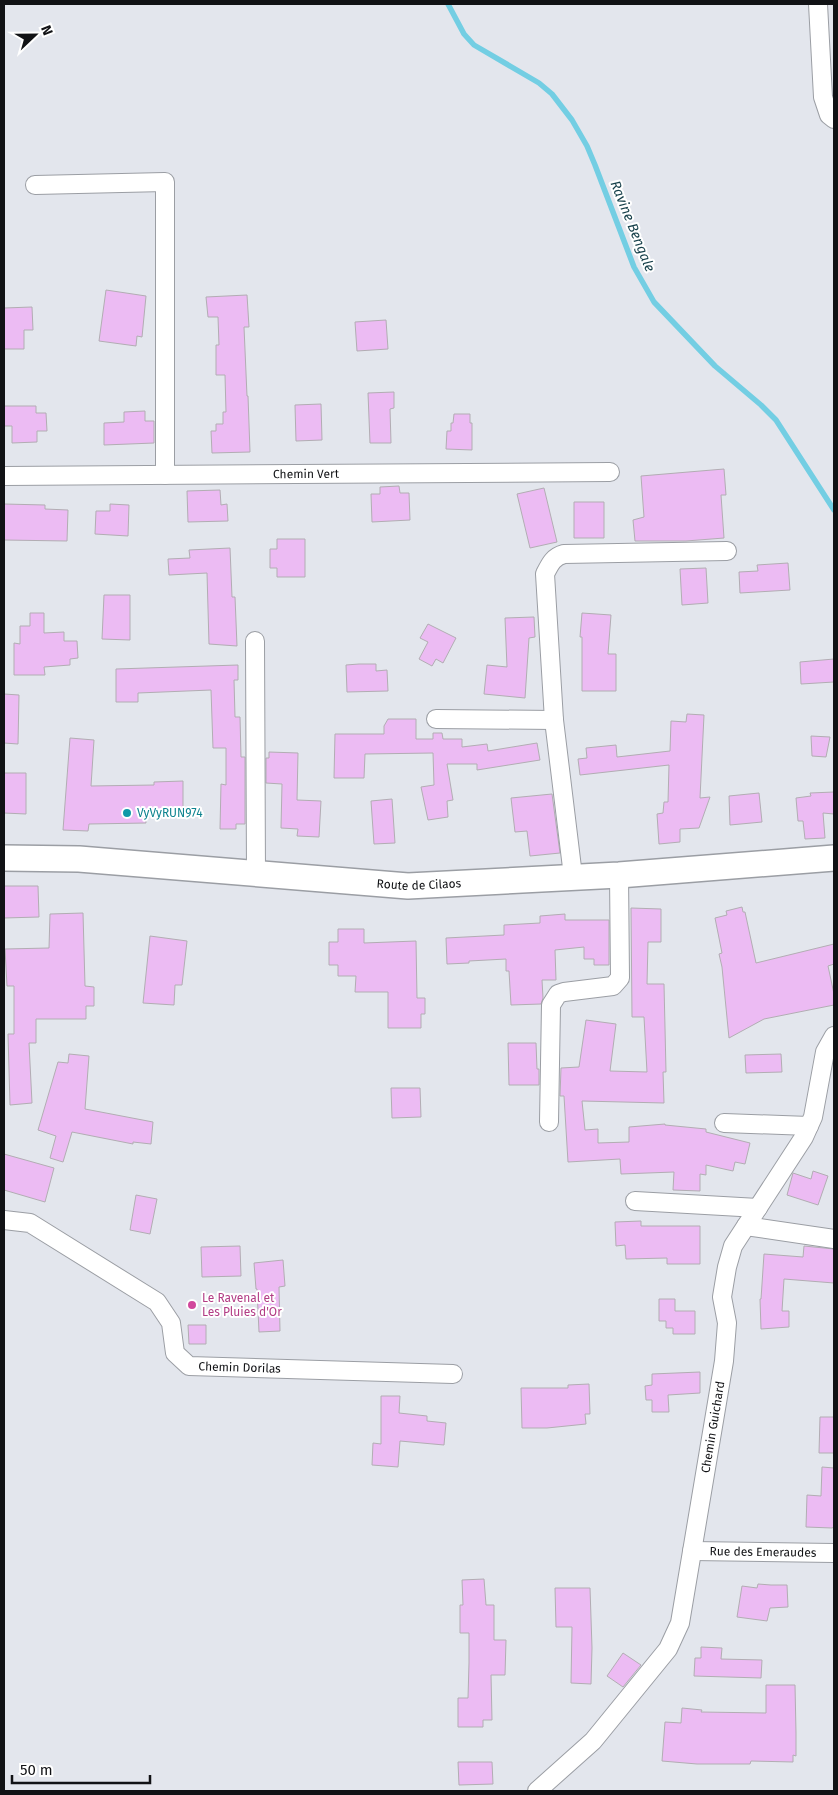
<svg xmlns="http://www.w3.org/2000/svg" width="838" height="1795" viewBox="0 0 838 1795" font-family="'Fira Sans',sans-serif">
  <rect width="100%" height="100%" fill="#e3e6ed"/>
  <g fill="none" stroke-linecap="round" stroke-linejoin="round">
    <path stroke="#73cee3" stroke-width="5.5" d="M448 4 464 34 474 45 539 83 552 94 572 120 587 146 595 165 634 267 654 302 715 366 761 405 776 420 834 510"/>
  </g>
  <path fill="#ecbbf3" stroke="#b2adb3" d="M106 290 146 296 142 337 137 336 136 346 99 341Z
    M247 295 249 327H244L247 396H248L250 452 212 453 211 431H216V424H223V412H226L225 375H216V345H219L218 317H208L206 297Z
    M32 307 33 330H24V349H4V308Z
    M386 320 388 349 357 351 355 322Z
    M394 392V408L390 409 391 443H370L368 393Z
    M321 404 322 440 296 441 295 405Z
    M4 406H36V413H46L47 431H37V442L12 443V426H4Z
    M145 411V421H154V443L104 445V423L124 422V412Z
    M454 414H470V423H472V450L446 449 447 431H451V423H453Z
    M724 469 726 495H721L724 538 686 541H635L633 520 644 517 641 476Z
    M399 486 400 493H409L410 520 372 522 371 494H380V487Z
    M544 488 557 542 530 548 517 494Z
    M220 490 221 505 227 504 228 521 188 522 187 491Z
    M574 502H604V538H574Z
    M4 504 45 505V509L68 510 67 541 4 540Z
    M110 504 129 505 128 536 95 534 96 511H110Z
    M277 539H305V577H277V568H270V549H277Z
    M230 548 232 597H235L237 646 209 644 207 573 169 575 168 559 190 558 189 550Z
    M788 563 790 590 740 593 739 572 758 571 757 565Z
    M706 568 708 603 682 605 680 569Z
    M104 595H130V640L102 639Z
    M30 613H44V633L64 632V641H77L78 658 70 659V665L44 667 45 675H14V643L20 644V626H30Z
    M582 613 611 615 608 654H616V691H582V637H580Z
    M534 617 535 637 529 638 525 698 484 694 487 665 507 667 505 618Z
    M428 624 456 638 443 663 436 659 432 666 419 659 428 642 420 638Z
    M834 659V682L801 684 800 662Z
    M359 664H376V671L387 670 388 691 347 692 346 665Z
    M238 665V680H234L235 717H240L241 757H245V824H236V829H220L221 784 226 785V748H213L211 690 138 693V702H116V669Z
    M4 694 19 695 18 744 4 743Z
    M687 714 704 715 700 798 710 797 699 828 680 829V842L659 844 657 814 663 813 664 802H668L669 765 580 775 578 759 587 758 586 748 616 745 617 757 670 751 671 721 686 722Z
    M388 719H416V739H433V733H442L443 739H462V747L487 744 488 751 537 743 540 760 477 770V764H447L453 800 447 801 448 817 428 820 421 787 434 785 433 753 365 754 364 778H334L335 734H384V726Z
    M811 736 830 737 826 757 812 756Z
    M70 738 94 740 91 786 154 785V782L183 781V814L145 815 146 823 89 824 88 831 63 830Z
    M269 752 298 753 297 800 321 801 319 837 297 836 298 829 281 828 282 784 266 783V758H269Z
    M4 773H26V814L4 813Z
    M834 792V814L823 813 825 838 805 839 803 821H798L796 798 811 796 810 793Z
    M759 793 762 822 730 825 729 796Z
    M552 794 560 853 530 856 527 831 515 832 511 798Z
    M392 799 395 843 374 844 371 801Z
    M4 886H38L39 917 4 918Z
    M742 907 743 912H745L756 963 834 944V964L828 966 834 994V1005L764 1019 729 1038 722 967 719 954 722 953 715 918 727 915 726 911Z
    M631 908 661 909V942H648L647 984H664L666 1072H663L664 1103 582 1101 585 1130 598 1129V1143L629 1142V1127L665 1124V1125L706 1129V1132L750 1143 745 1164 735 1162 733 1171 706 1165V1175L700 1174V1191L673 1190 674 1172 621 1174 620 1159 568 1162 564 1096H560L561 1068 579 1067 586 1020 616 1024 610 1071 647 1072 644 1017H632Z
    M83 913 85 986 94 987V1006H86V1019H36V1043H29L32 1103 10 1105 8 1034H14V986H7L5 949 49 948 50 914Z
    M565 914V920H609V965H594V959H584V947L555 950 556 980H542L543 998 541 1004 511 1005 509 971H506V959L469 961V963L447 964 446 938 504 935V925L540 923V916Z
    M338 929H364V943L416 941 417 998H425V1014H421V1028H388V992H355L356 976H338V965H329V942H338Z
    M150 936 187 941 182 985H175L174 1005 143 1003Z
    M508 1043H536L537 1069H539V1085H509Z
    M69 1054 89 1056 85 1109 153 1122 151 1144 133 1142V1144L72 1132 63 1162 50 1158 56 1136 38 1130 58 1062 68 1063Z
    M781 1054 782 1072 746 1073 745 1055Z
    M391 1088H420L421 1117 392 1118Z
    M4 1154 54 1168 45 1202 4 1190Z
    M813 1171 828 1176 818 1205 787 1195 793 1173 811 1179Z
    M136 1195 157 1199 150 1234 130 1230Z
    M641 1221V1226H700V1264H667V1258L626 1259 625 1245 616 1246 615 1222Z
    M240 1246 241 1276 202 1277 201 1247Z
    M804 1246 834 1249V1283L784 1279 782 1311H789V1327L761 1329 760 1299H761L764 1254 803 1257Z
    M283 1260 285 1286 279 1287 280 1331 259 1332 257 1289H256L254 1263Z
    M659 1299H675V1311H695V1334H673V1328H666V1321H659Z
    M188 1325H206V1344H189Z
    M700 1372V1393L668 1395 669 1412H652V1400H646L645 1386 652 1385V1374Z
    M589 1384 590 1414H585L586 1424 547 1428H522L521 1388H568V1385Z
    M381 1396H400L399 1413 427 1416V1421L446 1423 444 1445 400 1441 398 1467 372 1465 373 1443 381 1444Z
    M820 1417H834V1453H819Z
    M822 1467 834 1468V1527L832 1528 806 1527 807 1495 821 1496Z
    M484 1579 486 1605H494V1640H506L505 1675H491L492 1720H483V1727H458V1698H468L469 1663V1633H460V1605H463L462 1580Z
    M758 1584 771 1585H787L788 1607 770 1608 767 1621 737 1617 742 1586 757 1588Z
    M555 1588H590L592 1648 591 1684 571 1683 572 1627H556Z
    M701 1647 722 1648 721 1659 762 1660 761 1678 694 1676 695 1658H701Z
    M623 1653 641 1665 623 1687 607 1676Z
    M766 1685H795L796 1733V1756L793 1755V1762L751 1761 750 1764H697L662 1761 665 1722 681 1723 682 1708 702 1710 701 1712 766 1713Z
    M458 1762H492L493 1784 459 1785Z"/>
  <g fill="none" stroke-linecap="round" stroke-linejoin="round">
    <g stroke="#9b9ea4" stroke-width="20">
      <g id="minor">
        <path d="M818 4 823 97 829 115 834 119"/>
        <path d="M35 185 165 182V475"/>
        <path id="s1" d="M4 476 610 472"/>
        <path d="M255 641 256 874"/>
        <path d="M436 719 554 720"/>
        <path d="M573 876 554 720 545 574C550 564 553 557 564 554L727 551"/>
        <path d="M549 1122 551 1005 558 994 564 992 613 986 620 978 619 875"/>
        <path d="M724 1123 809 1126"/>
        <path d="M635 1201 758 1208"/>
        <path id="s2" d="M4 1220 30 1223 157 1302 171 1323 175 1353 189 1366 453 1374"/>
        <path d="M746 1226 834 1239"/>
        <path id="s3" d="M692 1551 834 1553"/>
        <path id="s4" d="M537 1791 593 1741 668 1649 680 1623 724 1361 727 1323 722 1297 727 1267 733 1246 804 1137 813 1117 825 1052 834 1036"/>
      </g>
    </g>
    <g stroke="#9b9ea4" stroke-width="28">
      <g id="secondary">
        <path id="s5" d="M4 858 79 859 408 886 619 875 834 858"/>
      </g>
    </g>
    <use href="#minor" stroke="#fff" stroke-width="18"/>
    <use href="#secondary" stroke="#fff" stroke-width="25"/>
  </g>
  <circle fill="#0f9aa8" stroke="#fff" stroke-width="2" cx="127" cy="813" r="5"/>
  <circle fill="#d1479c" stroke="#fff" stroke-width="2" cx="192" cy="1305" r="5"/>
  <g text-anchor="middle" stroke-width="4" stroke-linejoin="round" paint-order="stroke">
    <g font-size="12" fill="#111215" stroke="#fff">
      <text dy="4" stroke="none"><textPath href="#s1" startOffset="302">Chemin Vert</textPath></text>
      <text dy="4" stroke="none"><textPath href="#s5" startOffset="416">Route de Cilaos</textPath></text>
      <text dy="4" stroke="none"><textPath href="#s2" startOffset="301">Chemin Dorilas</textPath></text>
      <text dy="4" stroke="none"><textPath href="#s4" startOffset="421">Chemin Guichard</textPath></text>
      <text dy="4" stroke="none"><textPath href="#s3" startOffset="71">Rue des Emeraudes</textPath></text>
    </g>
    <g font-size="12" fill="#0d838f" stroke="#fff" text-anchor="start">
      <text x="137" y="817">VyVyRUN974</text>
    </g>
    <g font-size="12" fill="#b23c85" stroke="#fff" text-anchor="start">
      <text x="202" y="1302">Le Ravenal et<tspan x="202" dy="14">Les Pluies d'Or</tspan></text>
    </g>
    <g font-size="14" font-style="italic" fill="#153f49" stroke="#fff">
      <text transform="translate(633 226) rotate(68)" y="5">Ravine Bengale</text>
    </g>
  </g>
  <rect width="838" height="1795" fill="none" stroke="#111215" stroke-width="10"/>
  <g transform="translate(35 35) rotate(68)" stroke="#ffffff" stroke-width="4" paint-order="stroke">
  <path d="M0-4L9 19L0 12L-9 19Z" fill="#111215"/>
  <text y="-8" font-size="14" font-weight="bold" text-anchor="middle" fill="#111215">N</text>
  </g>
  <path d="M12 1775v8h138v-8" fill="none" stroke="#111215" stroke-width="2.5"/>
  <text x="20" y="1775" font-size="15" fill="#111215" stroke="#ffffff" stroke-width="4" paint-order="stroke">50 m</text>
</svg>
